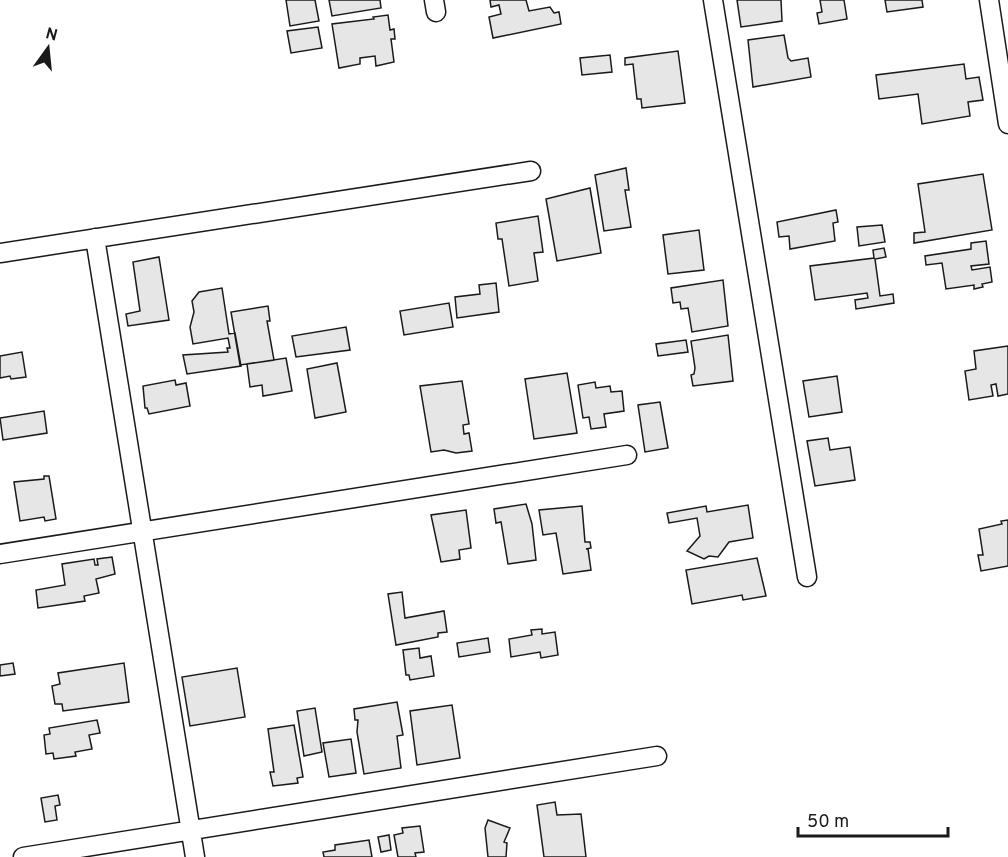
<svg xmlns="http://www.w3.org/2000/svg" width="1008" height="857" viewBox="0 0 1008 857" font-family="Overpass,sans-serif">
  <rect width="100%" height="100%" fill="#fff"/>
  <path fill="#e6e6e6" stroke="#1a1a1a" stroke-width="1.5" d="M286 0H315L319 21 290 26Z
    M329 0H380L381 8 332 16Z
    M490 0H526L529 11 550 7 554 13 559 12 561 24 493 38 489 17 501 14 499 5 491 7Z
    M737 0H781L782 21 741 27Z
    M820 0H844L847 19 819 24 817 13 822 12Z
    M885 0H922L923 7 887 12Z
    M388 15 390 30 394 29 395 39H391L394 62 376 66 375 56 360 58V64L339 68 332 24 374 19 373 17Z
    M318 27 322 48 291 53 287 31Z
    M318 27 322 48 291 53 287 31Z
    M318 27 322 48 291 53 287 31Z
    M318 27 322 48 291 53 287 31Z
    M318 27 322 48 291 53 287 31Z
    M784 35 788 58 791 61 808 58 811 77 753 87 748 40Z
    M678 51 685 103 642 108 641 99H637L633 64 625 65V58Z
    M610 55 612 72 582 75 580 58Z
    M964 64 966 79 979 77 983 100 968 102 970 116 922 124 918 94 879 99 876 75Z
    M626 168 629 190H625L631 227 604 231 595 175Z
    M983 174 992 230 914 243V233L925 232 918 184Z
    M590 188 601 253 557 261 546 199Z
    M836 210 838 222 833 223 835 241 790 249 789 236 779 237 777 222Z
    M538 216 543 252 534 253 538 281 509 286 502 239H498L496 223Z
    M882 225 885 242 859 246 857 227Z
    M699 230 704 270 668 274 663 235Z
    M986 241 989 264 971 266 972 270 990 267 992 282 982 284 983 287 974 289V285L946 289 942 263 926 265 925 256 971 249V243Z
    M884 248 886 257 875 259 880 296 893 294 894 303 856 309 855 300 868 298 867 293 815 300 810 266 874 258 873 250Z
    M159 257 169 320 128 326 126 314 140 311 133 262Z
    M723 280 728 326 692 332 688 308 681 309 680 302 673 303 671 288Z
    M496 283 499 312 457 318 455 297 480 294 479 285Z
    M496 283 499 312 457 318 455 297 480 294 479 285Z
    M496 283 499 312 457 318 455 297 480 294 479 285Z
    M496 283 499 312 457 318 455 297 480 294 479 285Z
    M496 283 499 312 457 318 455 297 480 294 479 285Z
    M222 288 229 334 235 333 241 366 187 374 183 355 228 352 227 348H230L228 338 193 344 190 327 194 312 192 301 199 292Z
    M449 303 453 327 404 335 400 311Z
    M268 306 270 321H267L274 360 240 365 231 312Z
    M346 327 350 350 296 357 292 336Z
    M728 335 733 381 693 386 691 375 694 374 695 368 691 341Z
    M686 340 688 352 658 356 656 344Z
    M1008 346V394L998 396 996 384 991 385 993 396 969 400 965 371 976 369 974 351Z
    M22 352 26 377 11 379 10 376 0 378V356Z
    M286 358 292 391 263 396 262 385 250 387 247 364Z
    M337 363 346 412 315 418 307 369Z
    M567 373 577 433 534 439 525 379Z
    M837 376 842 412 809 417 803 381Z
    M175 380 176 385 186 383 190 406 149 414 147 408H145L143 386Z
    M462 381 469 424 463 425 464 434 469 433 472 451 456 453 444 450 431 452 420 386Z
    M595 382 596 388 610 386 611 392 622 391 624 411 604 414 606 427 591 429 589 417 583 418 578 385Z
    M660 402 668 448 645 452 638 405Z
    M44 411 47 433 3 440 0 418Z
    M828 438 830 450 850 447 855 480 815 486 807 441Z
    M44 476H49L56 519 45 521 44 517 20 521 14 482 44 479Z
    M526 504 532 524 536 560 508 564 501 522 496 523 494 509Z
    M748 505 753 538 729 542 718 557 709 556 704 559 687 551 700 536 697 518 669 523 667 513 706 506 707 512Z
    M582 506 585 542H590L591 548 586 549H588L591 570 563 574 556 533 543 535 539 510Z
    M466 510 471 548 459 550 460 559 441 562 431 515Z
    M1008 520V566L981 571 978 555H983L979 529 1002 524 1001 521Z
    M112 557 115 574 96 579 99 593 84 596 85 601 38 608 36 590 65 585 62 564 94 559 95 565H98L97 559Z
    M757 558 766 596 743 600 742 595 692 604 686 570Z
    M402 592 405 618 444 611 447 632 438 633V637L396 645 388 594Z
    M542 629V634L555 632 558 655 541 658 540 652 511 657 509 639 532 635 531 630Z
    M488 638 490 652 459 657 457 643Z
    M419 648 420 658 431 656 434 676 410 680 409 675H406L403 650Z
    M13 663 15 674 0 676V665Z
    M124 663 129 702 63 711 62 704H55L52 686 60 684 58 673Z
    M237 668 245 717 190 726 182 677Z
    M397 702 403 735 397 736 401 768 364 774 357 732 358 720H355L354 709Z
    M452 705 460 758 417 765 410 711Z
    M315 708 322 752 304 756 297 711Z
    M97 720 100 733 89 735 92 749 75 752 76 756 54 759 53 753 46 754 44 735 50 734 49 728Z
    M294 725 303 777 297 778 298 783 273 786 270 772H274L268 729Z
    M351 739 356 773 329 777 323 743Z
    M58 795 60 805 55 806 57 820 45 822 41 798Z
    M555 802 557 815 581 814 586 857H544L537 805Z
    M488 820 510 828 504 842 507 843 506 857H488L485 828Z
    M420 826 424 852 415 853 416 857H398L394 835 403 833 402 828Z
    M389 835 391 850 381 852 378 837Z
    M369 840 372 857H324L323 852 335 850V845Z
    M369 840 372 857H324L323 852 335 850V845Z
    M369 840 372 857H324L323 852 335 850V845Z
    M369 840 372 857H324L323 852 335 850V845Z
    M369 840 372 857H324L323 852 335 850V845Z"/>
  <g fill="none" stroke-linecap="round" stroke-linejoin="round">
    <g stroke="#1a1a1a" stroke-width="21">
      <path id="street" d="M434 0 436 12
        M713 0 807 577
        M989 0 1008 124
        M95 238 195 857
        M0 253 531 171
        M0 554 627 455
        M23 857 657 756"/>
    </g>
    <use href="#street" stroke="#fff" stroke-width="18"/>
  </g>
  <g transform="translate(48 48) rotate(15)" stroke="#ffffff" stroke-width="4.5" paint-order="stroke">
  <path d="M0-4.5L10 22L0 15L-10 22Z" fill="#1a1a1a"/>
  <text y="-9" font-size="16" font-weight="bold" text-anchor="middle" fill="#1a1a1a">N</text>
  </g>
  <path d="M798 827v9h150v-9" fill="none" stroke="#1a1a1a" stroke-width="3"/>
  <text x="807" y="827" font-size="18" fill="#1a1a1a" stroke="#ffffff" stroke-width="4.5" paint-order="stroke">50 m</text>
</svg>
